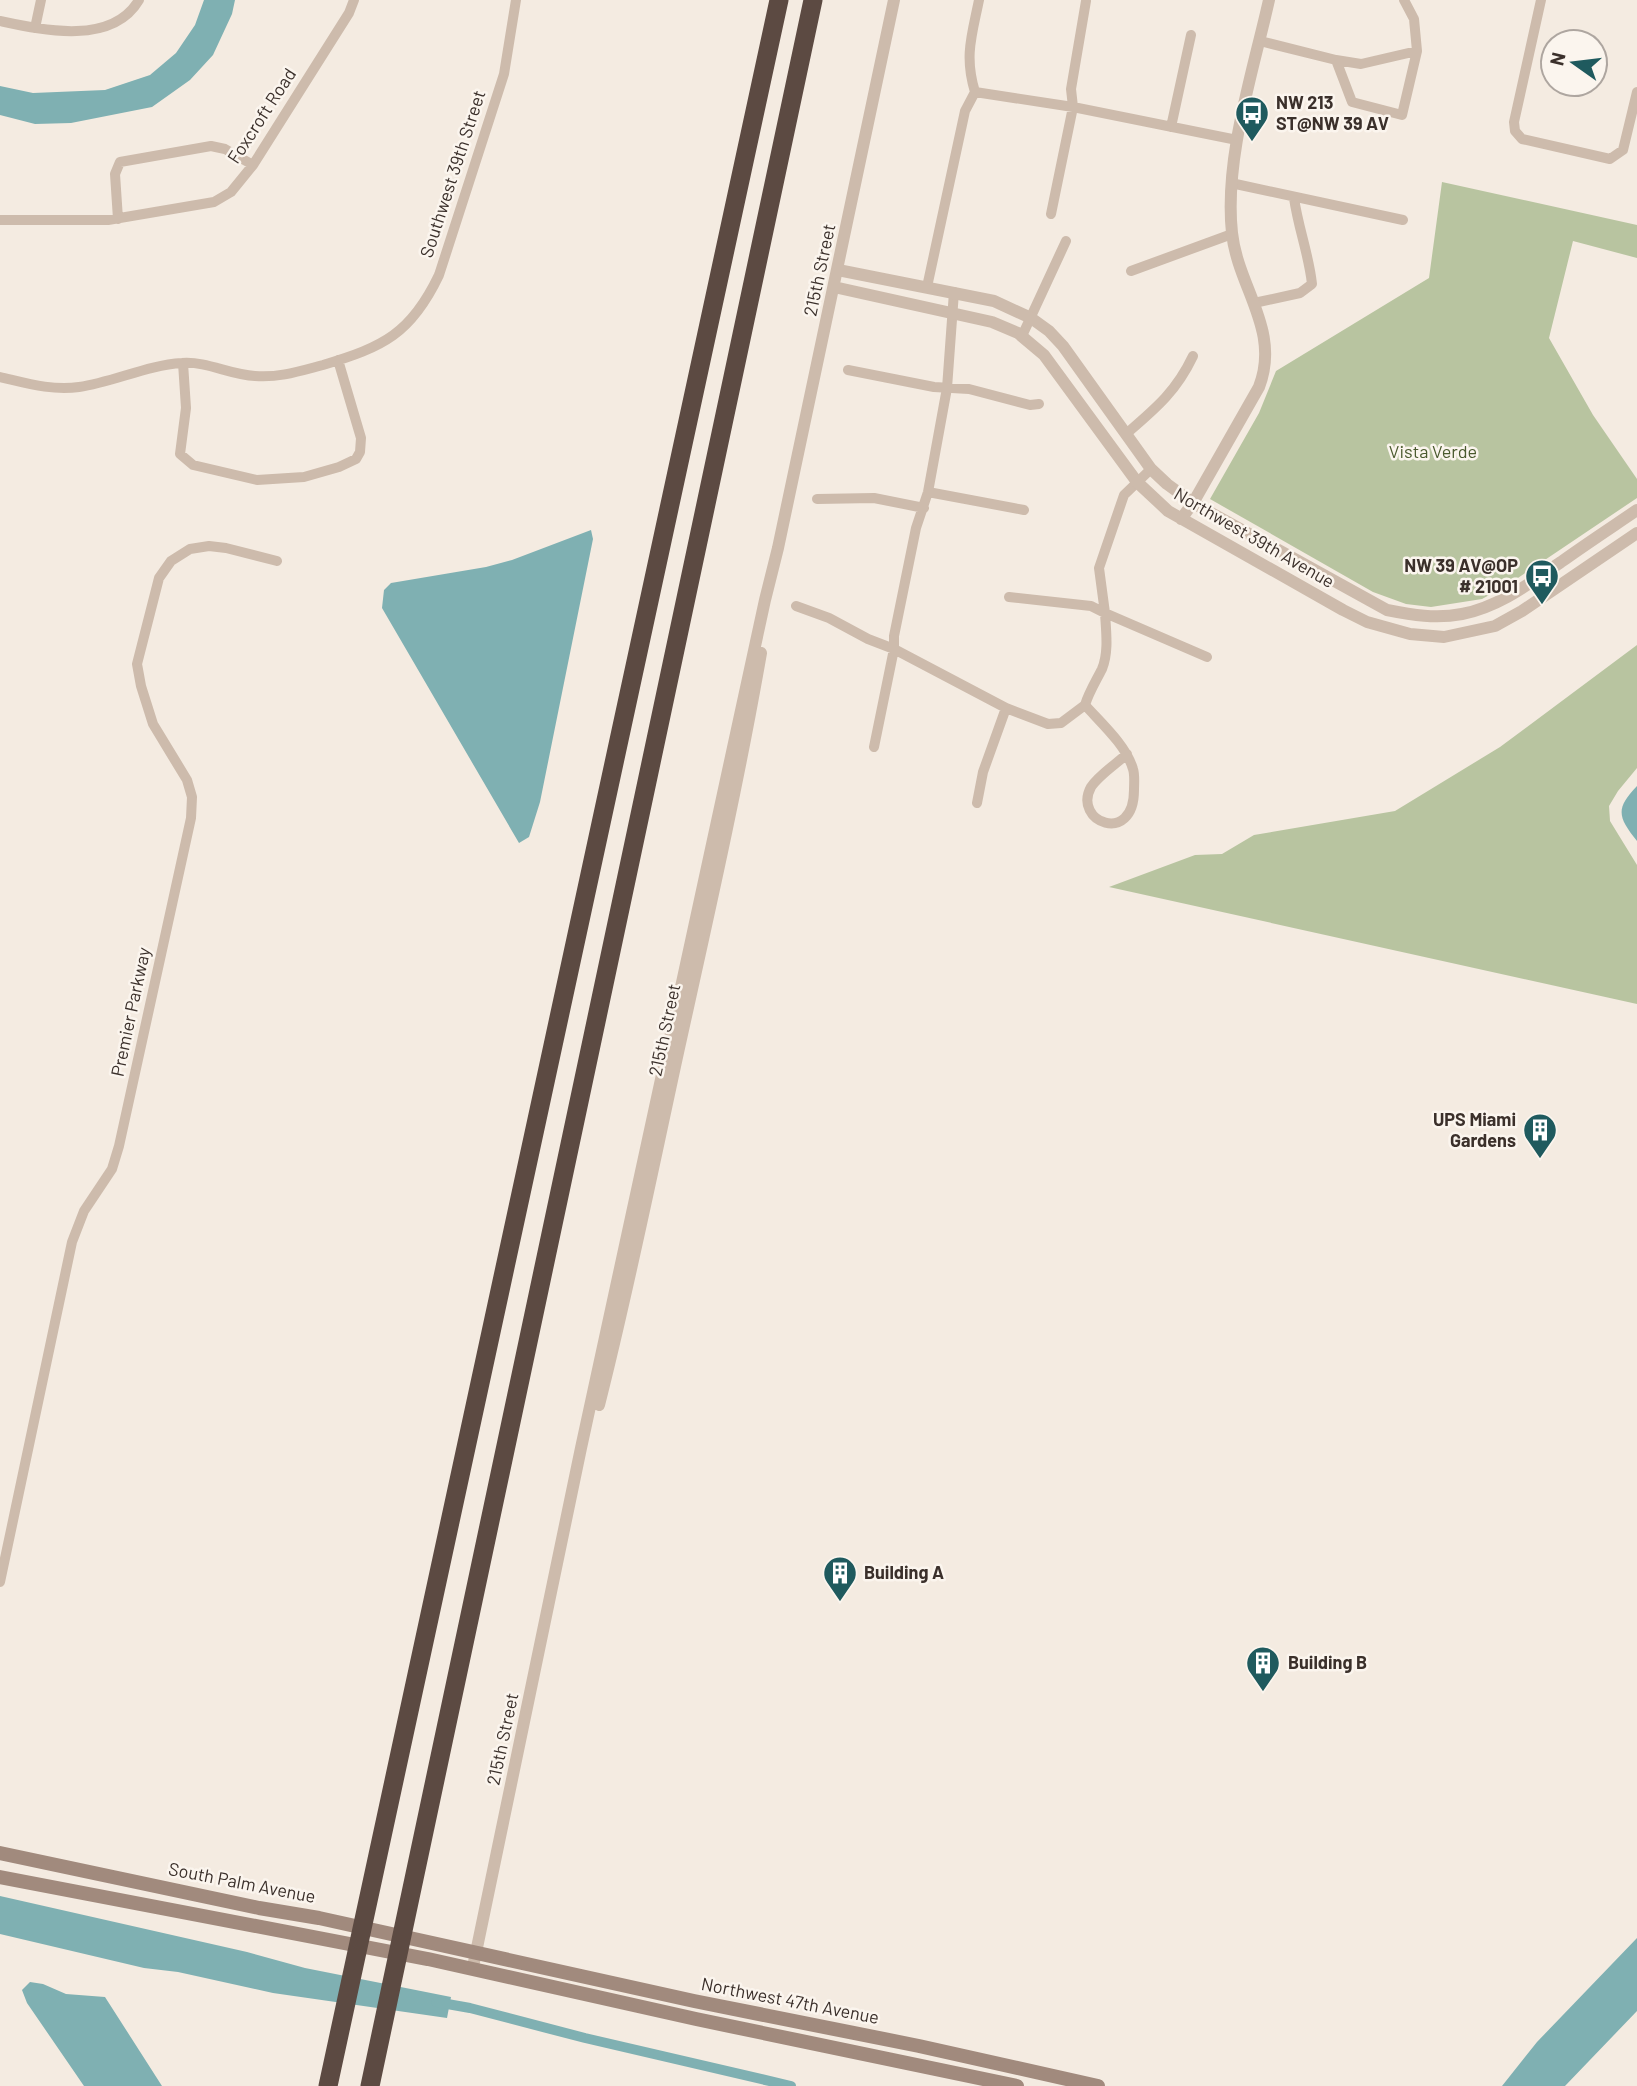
<svg xmlns="http://www.w3.org/2000/svg" width="1637" height="2086" viewBox="0 0 1637 2086" font-family="Barlow,sans-serif">
  <rect width="100%" height="100%" fill="#f4ebe1"/>
  <path fill="#b8c4a0" d="M1442 182 1637 225V258L1573 241 1549 338 1593 415 1637 479V498L1509 584 1482 599 1431 607 1406 604 1373 592 1210 499 1259 413 1276 371 1429 278Z
    M1637 645V768L1618 791 1609 806 1610 821 1637 865V1004L1109 887 1195 855 1222 854 1254 835 1395 811 1500 747Z"/>
  <path fill="#7fb0b2" d="M204 0H235L232 14 213 55 190 80 152 107 71 123 35 124 0 115V86L33 93 105 90 150 75 176 53 195 25Z
    M591 530 593 539 540 802 529 837 519 843 382 608 384 590 391 583 486 567 512 560Z
    M1637 786V841C1618 817 1615 809 1637 786Z
    M0 1896 247 1952 305 1968 451 1997 447 2018 273 1993 178 1972 144 1968 0 1934Z
    M1637 1938V2011L1565 2086H1502L1537 2042Z
    M30 1982 43 1984 66 1994 105 1997 162 2086H84L27 2003 22 1990Z"/>
  <g fill="none" stroke-linecap="round" stroke-linejoin="round">
    <path stroke="#7fb0b2" stroke-width="10" d="M436 2002 470 2008 585 2038 791 2086"/>
    <path stroke="#cdbbac" stroke-width="10" d="M1404 0 1414 19 1417 51
      M1541 0 1514 122 1515 131 1522 139 1610 159 1623 150 1637 92
      M0 21C42 30 112 46 139 0
      M35 28 41 0
      M1260 41 1336 60
      M1417 51 1402 115 1352 102 1336 60 1361 64Z
      M975 92 1073 107 1237 140
      M1171 127 1191 35
      M1231 183 1403 220
      M1051 214 1073 107 1071 89 1086 1
      M118 219 115 174 120 162 211 146 225 149 253 165
      M0 220H108L214 202 231 192 253 165 349 13 354 0
      M1131 271 1232 234
      M927 287 965 111 975 92C964 56 972 35 979 0
      M1254 303 1300 293 1312 284C1309 255 1298 227 1294 198
      M1022 336 1066 241
      M183 363 186 408 180 454 193 465 257 480 304 477 339 467 356 459 360 452 361 438 338 360
      M848 370 934 387 969 389 1030 405 1039 404
      M0 377C26 383 52 391 79 387 114 382 147 365 182 363 207 361 230 375 255 376 279 378 300 371 323 365 383 347 411 334 439 275L504 74 516 0
      M1126 434C1155 409 1176 392 1193 356
      M1151 469 1124 495 1099 568 1105 613 1207 657
      M928 492 1024 510
      M817 499 874 498 924 508
      M1009 597 1091 606 1105 613C1106 631 1109 652 1102 669 1096 681 1089 692 1085 705 1101 723 1126 745 1133 769 1135 775 1134 784 1134 790 1134 846 1072 822 1091 787 1099 775 1116 764 1127 754
      M796 606 829 618 868 639 894 649 1006 708 1048 724 1061 723 1085 705
      M874 747 894 649V636L916 528 928 492 947 388 954 292
      M977 803 983 772 1006 708
      M0 1582 72 1242 84 1211 112 1169 119 1146 191 818 192 797 187 780 153 724 141 686 137 664 159 578 171 561 190 549 209 546 226 548 277 561"/>
    <path stroke="#cdbbac" stroke-width="12" d="M838 270 994 301 1031 318 1049 331 1063 346 1151 469 1167 484 1193 503 1387 610C1412 615 1436 619 1462 614 1499 607 1530 583 1561 562 1586 544 1612 527 1637 510
      M834 287 992 322 1018 333 1044 355 1137 482 1168 511 1343 610 1367 622 1410 634 1444 637 1495 626 1522 611 1637 533
      M1181 519 1193 503 1259 387C1281 330 1238 288 1232 233 1224 159 1253 72 1269 0
      M599 1405C629 1287 653 1167 679 1048 708 917 738 785 761 653
      M474 1962 581 1448 765 600 778 548 894 0"/>
    <path stroke="#a18a7d" stroke-width="14" d="M0 1853 259 1908 319 1918 694 2001 919 2046 1098 2086
      M0 1877 428 1959 696 2019 1017 2086"/>
    <path stroke="#5c4a42" stroke-width="19" d="M328 2086 779 0
      M370 2086 813 0"/>
  </g>
  <defs>
    <g id="bus-pin" transform="scale(1.75)"><path d="M0 17L-7.5 6A9.5 9.5 0 1 1 7.5 6Z" fill="#1f5a5e" stroke="#fbf5ee"/><path d="M-5-6H5V4H4V6H2V4H-2V6H-4V4H-5ZM-3.5-4V0h7V-4ZM-3.5 1.2v1.5H-2V1.2ZM2 1.2v1.5H3.5V1.2Z" fill="#fff"/></g>
    <g id="building-pin" transform="scale(1.75)"><path d="M0 17L-7.5 6A9.5 9.5 0 1 1 7.5 6Z" fill="#1f5a5e" stroke="#fbf5ee"/><path d="M-4-6H4V6H1V3H-1V6H-4ZM-2.5-4.3h1.7v1.8h-1.7ZM.8-4.3h1.7v1.8H.8ZM-2.5-1h1.7V.8h-1.7ZM.8-1h1.7V.8H.8Z" fill="#fff"/></g>
  </defs>
  <g fill-rule="evenodd">
    <use href="#bus-pin" x="1252" y="113"/>
    <use href="#bus-pin" x="1542" y="576"/>
    <use href="#building-pin" x="1540" y="1130"/>
    <use href="#building-pin" x="840" y="1573"/>
    <use href="#building-pin" x="1263" y="1663"/>
  </g>
  <g text-anchor="middle" stroke-width="5" stroke-linejoin="round" paint-order="stroke">
    <g font-size="18" font-weight="bold" fill="#3b302b" stroke="#fbf5ee" text-anchor="start">
      <text x="1276" y="109">NW 213<tspan x="1276" dy="21">ST@NW 39 AV</tspan></text>
      <text x="1518" y="572" text-anchor="end">NW 39 AV@OP<tspan x="1518" dy="21"># 21001</tspan></text>
      <text x="1516" y="1126" text-anchor="end">UPS Miami<tspan x="1516" dy="21">Gardens</tspan></text>
      <text x="864" y="1579">Building A</text>
      <text x="1288" y="1669">Building B</text>
    </g>
    <g font-size="18" fill="#3b302b" stroke="#fbf5ee">
      <text transform="translate(262 116) rotate(-57)" y="6">Foxcroft Road</text>
      <text transform="translate(453 174) rotate(-72)" y="6">Southwest 39th Street</text>
      <text transform="translate(820 270) rotate(-78)" y="6">215th Street</text>
      <text transform="translate(1254 538) rotate(30)" y="6">Northwest 39th Avenue</text>
      <text transform="translate(131 1012) rotate(-78)" y="6">Premier Parkway</text>
      <text transform="translate(665 1030) rotate(-78)" y="6">215th Street</text>
      <text transform="translate(503 1739) rotate(-78)" y="6">215th Street</text>
      <text transform="translate(242 1883) rotate(11)" y="6">South Palm Avenue</text>
      <text transform="translate(790 2001) rotate(11)" y="6">Northwest 47th Avenue</text>
    </g>
    <g font-size="18" fill="#4a5a2e" stroke="#fbf5ee">
      <text x="1433" y="458">Vista Verde</text>
    </g>
  </g>
  <g transform="translate(1574 63) rotate(284)"><circle r="33" fill="#fbf5ee" stroke="#aea6a0" stroke-width="2"/>
  <path d="M0-5L12 26L0 18L-12 26Z" fill="#1f5a5e"/>
  <text y="-10" font-size="19" font-weight="bold" text-anchor="middle" fill="#3b302b">N</text>
  </g>
</svg>
